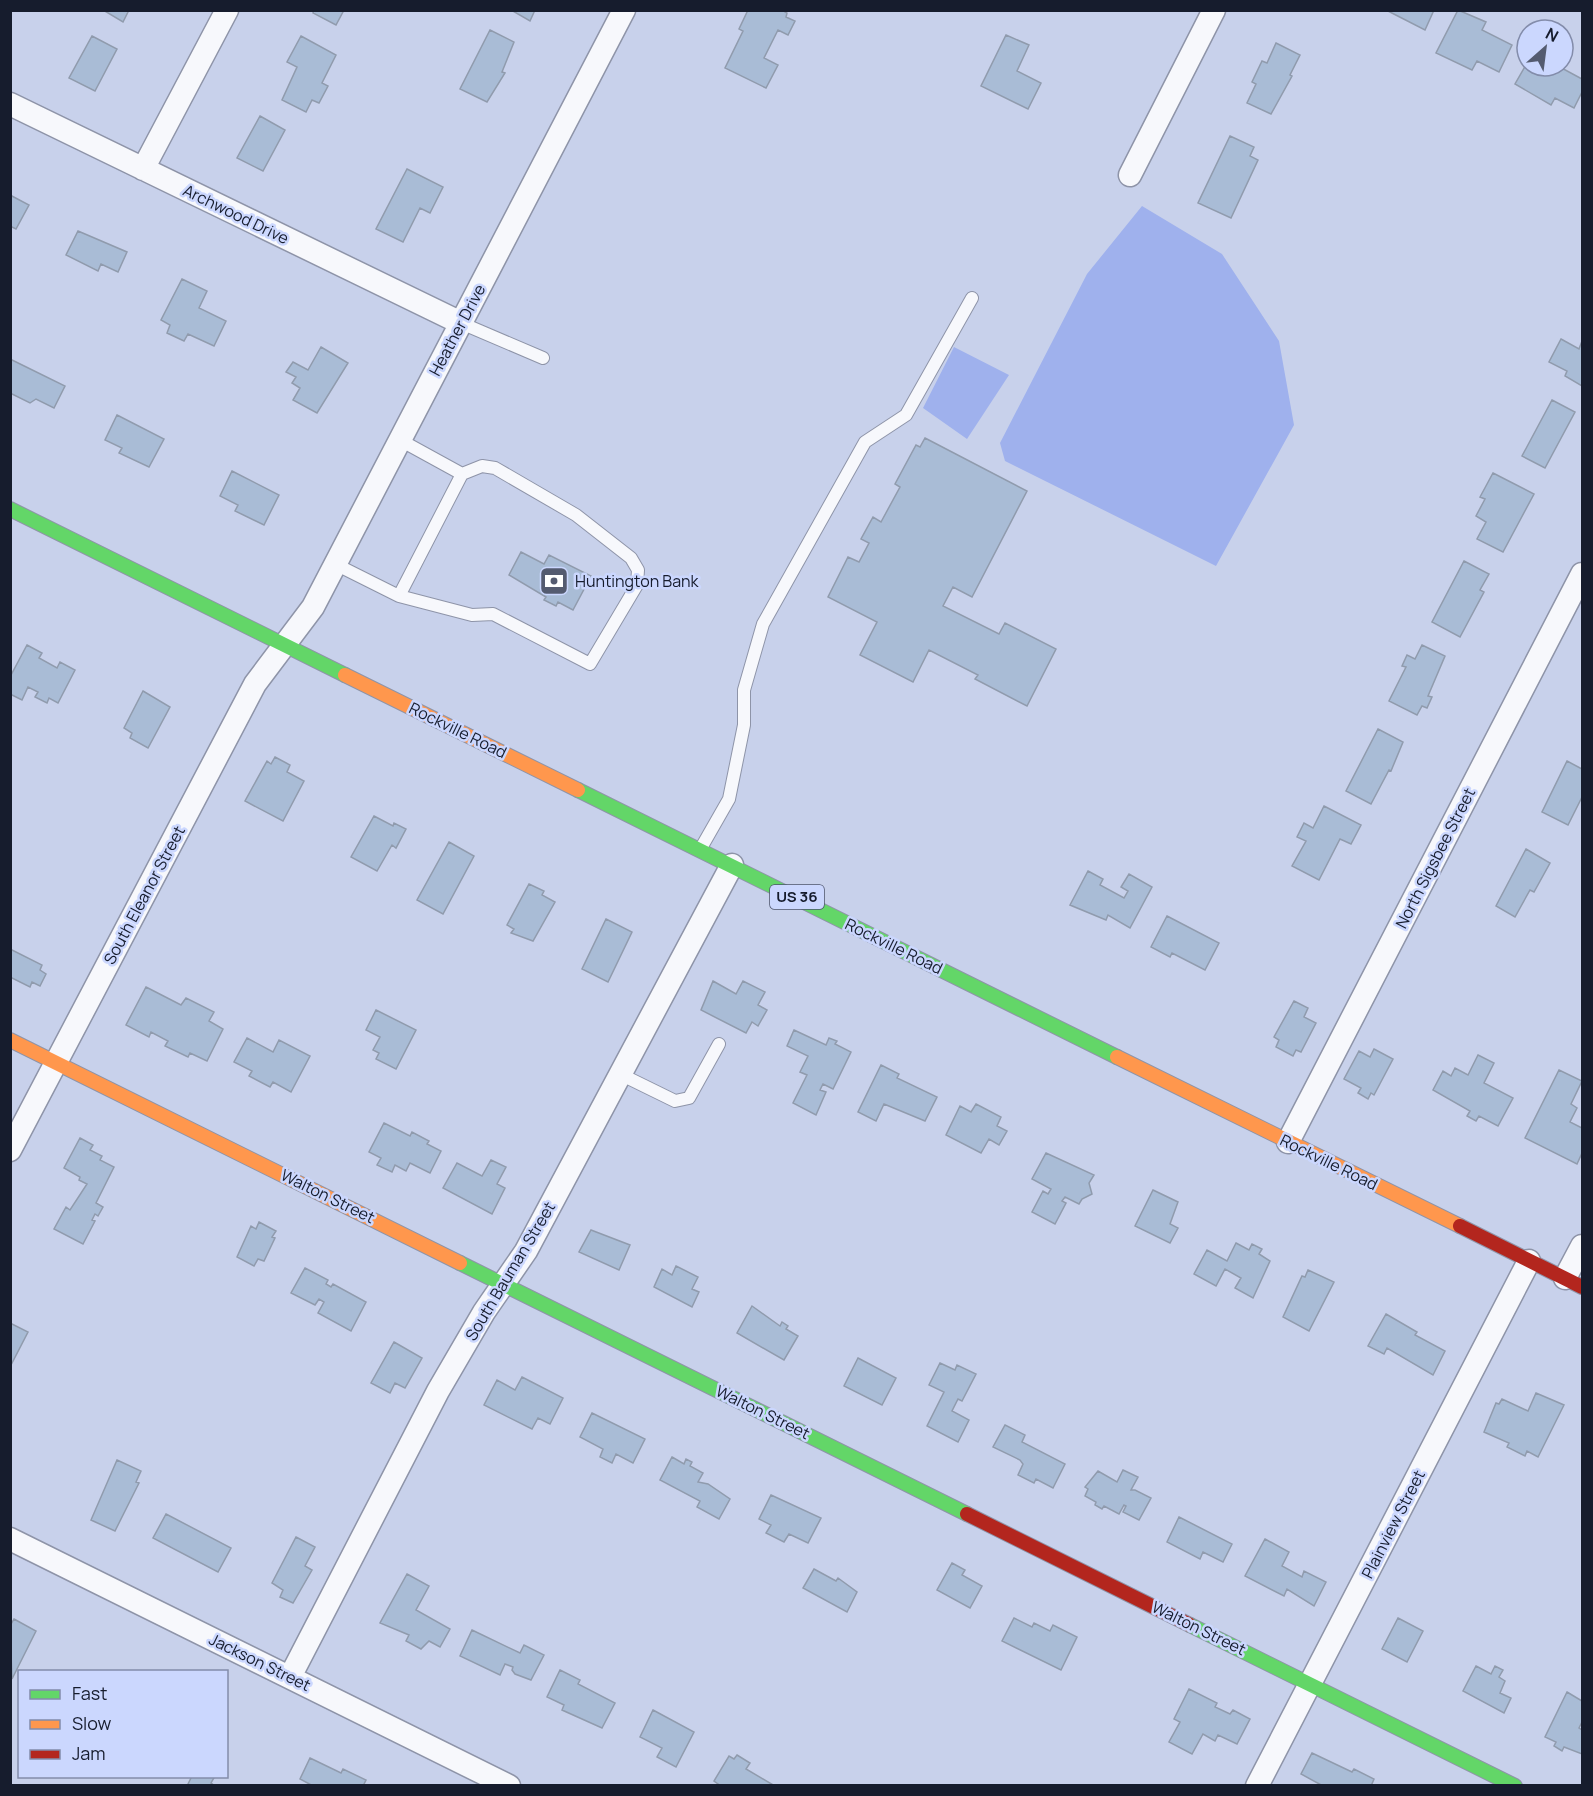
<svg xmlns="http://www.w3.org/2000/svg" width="1593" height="1796" viewBox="0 0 1593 1796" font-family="Manrope,sans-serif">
  <rect width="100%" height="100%" fill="#c8d1eb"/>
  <path fill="#9fb1ed" d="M1142 206 1222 254 1279 341 1294 425 1216 566 1005 461 1000 443 1087 274Z
    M954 347 1009 375 967 439 923 408Z"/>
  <path fill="#a9bcd6" stroke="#909bad" stroke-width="1.5" d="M103 10H129L123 22Z
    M314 10H344L336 25 313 13Z
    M511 10H535L530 21Z
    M748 10H782L787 13 786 17 795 21 788 35 778 30 764 58 778 65 766 88 725 68 743 31 739 29Z
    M1386 10H1434L1425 30Z
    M1458 10 1486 22 1482 30 1512 45 1499 72 1477 61 1472 70 1436 53Z
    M490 30 514 42 502 72 505 73 487 102 460 89Z
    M1006 35 1029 45 1017 71 1041 83 1028 109 981 86Z
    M92 36 117 49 95 91 69 78Z
    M301 36 336 55 322 83 328 86 319 103 312 100 306 112 282 100 297 67 287 62Z
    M1276 43 1300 55 1290 75 1292 76 1271 114 1247 103 1256 84 1252 82 1262 61 1267 63Z
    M1527 63V66H1558L1582 79V92L1574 108 1555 98 1551 105 1515 84Z
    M260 116 285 130 263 171 237 158Z
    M1230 136 1254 147 1250 156 1258 160 1231 218 1198 203Z
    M407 169 443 187 430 213 420 208 403 242 376 229Z
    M10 195 29 205 16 229 10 226Z
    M78 231 127 252 118 272 101 264 98 271 66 255Z
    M182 279 207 291 199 308 226 321 214 346 188 334 184 341 167 333 170 325 161 320Z
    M1561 339 1579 349 1582 341V386L1565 376 1567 371 1549 362Z
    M321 347 348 363 317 413 293 400 300 388 292 383 296 377 286 372 293 362 308 370Z
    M10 359 65 386 54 408 36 399 30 403 10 393Z
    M1552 400 1575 412 1545 468 1522 456Z
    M117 415 164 439 149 467 119 453 122 448 105 440Z
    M925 438 1027 491 972 597 953 587 943 606 999 634 1005 623 1056 649 1027 706 975 679 978 675 929 650 913 682 860 655 877 622 828 597 848 557 859 562 869 543 861 539 873 517 881 522 900 487 895 484 916 445 920 447Z
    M232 471 279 495 264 525 235 511 238 505 220 496Z
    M1493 473 1534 494 1503 552 1477 539 1486 522 1476 516 1485 499 1480 497Z
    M521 552 544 564 549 555 591 576 573 610 558 602 556 606 544 600 546 597 509 575Z
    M1464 561 1489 574 1480 590 1484 592 1460 637 1432 622Z
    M27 645 42 653 39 658 57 668 60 662 75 670 58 703 49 698 47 703 35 697 38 692 28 687 22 700 10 694V677Z
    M1422 645 1445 656 1428 696 1432 697 1427 708 1422 706 1417 715 1389 701 1406 667 1402 666 1407 655 1415 659Z
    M143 691 170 707 148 748 130 738 132 733 124 728Z
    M1378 729 1403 742 1391 771 1389 770 1371 804 1346 791Z
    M275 757 290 765 287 772 304 781 283 821 245 801 267 761 271 764Z
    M1567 761 1582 769V797L1568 825 1542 812Z
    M1324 806 1361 825 1351 844 1340 839 1319 880 1292 866 1306 841 1297 837 1304 823 1313 828Z
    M374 816 393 826 394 823 406 829 396 848 392 845 377 871 351 857Z
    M449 842 474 856 443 914 417 900Z
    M1526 849 1550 863 1534 892 1530 890 1515 917 1496 906Z
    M1088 871 1103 879 1100 885 1124 898 1128 891 1121 887 1129 874 1152 887 1130 928 1108 915 1106 920 1070 905Z
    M529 884 544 891 542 895 555 902 533 941 511 933 514 929 507 925Z
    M1167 916 1219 943 1205 970 1172 953 1170 957 1151 947Z
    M606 919 632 932 608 982 582 969Z
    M10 949 42 965 40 970 46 974 40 986 32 982 30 987 10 977Z
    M713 981 736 994 743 981 765 992 758 1005 767 1010 758 1026 752 1022 746 1033 701 1010Z
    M146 987 181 1005 186 998 214 1012 209 1021 223 1029 207 1061 190 1053 188 1057 165 1046 168 1041 151 1032 149 1037 126 1025Z
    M1294 1001 1308 1008 1304 1017 1316 1023 1301 1052 1296 1050 1293 1056 1276 1047 1279 1040 1274 1037Z
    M376 1010 416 1030 396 1069 376 1059 379 1053 373 1050 380 1037 366 1030Z
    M794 1030 826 1045 829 1038 837 1041 835 1044 851 1052 833 1089 823 1084 820 1090 826 1092 816 1115 793 1103 807 1075 800 1072 808 1056 787 1046Z
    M247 1038 273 1052 279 1040 310 1056 291 1092 273 1082 270 1087 249 1076 252 1071 234 1062Z
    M1374 1049 1393 1059 1374 1095 1371 1093 1368 1099 1358 1093 1361 1088 1344 1079 1359 1051 1370 1057Z
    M1478 1055 1494 1063 1484 1083 1513 1098 1498 1126 1479 1116 1476 1121 1467 1116 1470 1111 1433 1090 1443 1071 1451 1076 1455 1068 1468 1075Z
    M881 1065 899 1074 897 1078 937 1097 925 1121 884 1104 876 1121 858 1112Z
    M1559 1070 1582 1081 1571 1104 1577 1108 1570 1122 1582 1128V1153L1577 1164 1525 1138Z
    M976 1104 1001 1117 997 1126 1007 1131 999 1145 989 1139 981 1153 946 1135 960 1106 971 1112Z
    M384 1123 410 1136 412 1132 429 1141 427 1144 441 1151 430 1173 410 1163 406 1171 395 1165 392 1172 377 1165 381 1158 369 1152Z
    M80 1138 93 1145 90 1150 102 1156 100 1160 114 1167 96 1203 103 1207 98 1216 95 1214 92 1220 95 1221 83 1244 54 1229 66 1207 70 1210 87 1184 79 1180 80 1177 64 1168Z
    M1046 1153 1094 1175 1089 1183 1092 1194 1082 1199 1079 1204 1065 1197 1062 1201 1066 1203 1055 1224 1032 1212 1043 1191 1048 1194 1051 1189 1032 1179Z
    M491 1160 506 1167 497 1184 505 1188 492 1214 443 1188 457 1163 482 1176Z
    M1153 1190 1178 1202 1170 1224 1178 1228 1170 1243 1135 1226Z
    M259 1222 276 1231 272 1237 275 1238 264 1261 258 1259 254 1266 237 1257 251 1226 256 1229Z
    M591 1230 630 1245 619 1270 579 1252Z
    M1236 1243 1249 1250 1252 1244 1262 1249 1259 1254 1270 1261 1253 1298 1235 1288 1241 1278 1225 1269 1216 1286 1194 1274 1207 1250 1227 1261Z
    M676 1266 698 1277 692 1289 699 1292 692 1307 654 1287 662 1269 672 1275Z
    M305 1268 328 1280 326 1284 331 1287 333 1284 366 1302 351 1331 318 1313 324 1302 319 1299 315 1305 291 1293Z
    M1308 1270 1334 1282 1309 1331 1283 1317 1302 1276 1305 1277Z
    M752 1306 780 1326 782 1322 788 1326 786 1329 798 1336 784 1360 737 1333Z
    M1386 1314 1417 1332 1415 1335 1445 1351 1433 1375 1387 1348 1384 1354 1368 1346Z
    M10 1323 28 1332 10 1367Z
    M394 1342 422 1358 405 1388 395 1383 390 1393 371 1383Z
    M858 1358 896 1378 882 1405 844 1386Z
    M940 1363 955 1370 957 1365 976 1374 962 1401 958 1399 952 1411 969 1420 958 1442 927 1426 944 1392 929 1385Z
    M522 1377 563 1398 550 1424 538 1418 532 1429 484 1405 497 1380 515 1390Z
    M1536 1393 1564 1405 1538 1457 1527 1451 1525 1456 1507 1447 1509 1443 1484 1432 1496 1403 1499 1404 1502 1399 1528 1411Z
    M592 1413 645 1439 633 1463 616 1454 612 1463 600 1457 603 1449 580 1437Z
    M1005 1425 1025 1435 1022 1442 1065 1464 1053 1488 1036 1479 1034 1483 1018 1475 1023 1464 1020 1460 993 1447Z
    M672 1457 684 1464 686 1459 692 1462 690 1466 703 1473 698 1482 708 1484 730 1499 719 1519 697 1507 700 1501 660 1480Z
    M117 1460 141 1471 136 1482 139 1483 115 1531 91 1520Z
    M1123 1470 1138 1477 1131 1490H1135L1151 1498 1139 1520 1123 1512 1126 1506 1124 1505 1119 1514 1104 1506 1102 1509 1095 1505 1096 1502 1085 1496 1088 1489 1085 1487 1098 1471 1117 1482Z
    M771 1495 821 1518 808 1543 789 1534 784 1542 766 1533 771 1525 759 1519Z
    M166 1514 231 1548 218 1572 153 1538Z
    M1179 1517 1232 1544 1223 1562 1203 1552 1200 1559 1167 1542Z
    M296 1537 315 1547 305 1566 312 1570 293 1603 280 1597 283 1590 272 1583Z
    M1265 1539 1289 1552 1282 1566 1302 1577 1304 1571 1326 1582 1314 1606 1287 1589 1284 1596 1245 1576Z
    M952 1563 965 1570 962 1575 982 1586 970 1608 937 1590Z
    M814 1569 836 1581 838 1578 857 1592 847 1612 803 1588Z
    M407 1574 429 1586 416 1610 450 1629 440 1647 429 1641 421 1649 406 1641 409 1635 380 1623Z
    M1014 1618 1032 1627 1034 1623 1050 1631 1053 1625 1077 1637 1061 1670 1002 1641Z
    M1398 1618 1423 1631 1407 1662 1382 1649Z
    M14 1619 36 1631 12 1679 10 1626Z
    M472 1630 520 1653 524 1645 544 1655 531 1680 515 1674 512 1670 513 1667 505 1664 500 1675 460 1656Z
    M1476 1666 1491 1674 1495 1666 1503 1670 1499 1677 1505 1681 1500 1693 1511 1698 1504 1713 1463 1691Z
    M560 1670 580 1680 578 1684 615 1703 602 1728 562 1710 564 1705 547 1697Z
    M1189 1689 1217 1703 1215 1707 1230 1714 1233 1710 1250 1719 1237 1744 1218 1735 1215 1741 1203 1734 1192 1754 1169 1742 1180 1722 1174 1719Z
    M1567 1692 1582 1701V1722L1579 1728 1582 1730V1754L1564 1747 1562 1751 1554 1746 1556 1742 1545 1737Z
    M653 1710 694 1732 676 1767 657 1757 662 1748 640 1737Z
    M1312 1753 1352 1772 1354 1769 1374 1779 1371 1786H1323L1301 1774Z
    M737 1755 750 1763 746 1769 775 1786H721L714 1781 729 1756 734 1759Z
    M310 1758 341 1773 343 1769 366 1780 363 1786H313L300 1779Z
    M192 1776H215L211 1783 215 1786H187Z"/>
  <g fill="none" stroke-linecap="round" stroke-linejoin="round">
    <g stroke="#8e94a8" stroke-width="14">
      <path id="lane" d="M461 323 543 358
        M335 564 399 596 462 474 400 440
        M399 596 472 615 493 614 590 664 637 585 638 570 631 558 576 515 495 468 482 466 462 474
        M701 848 729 799 744 725V690L763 624 865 442 906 415 972 298
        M622 1075 675 1101 689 1098 719 1044"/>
    </g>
    <g stroke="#8e94a8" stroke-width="25">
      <path id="street" d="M10 104 461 323
        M143 169 227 10
        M1130 175 1214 10
        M1288 1142 1582 574
        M10 1150 255 684 313 607 624 10
        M1565 1278 1582 1246
        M10 1539 509 1786
        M290 1677 438 1391 484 1312 526 1251 732 865
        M1257 1786 1529 1261"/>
    </g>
    <g stroke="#8e94a8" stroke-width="16">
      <path id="fast" d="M10 509 345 675
        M578 790 1117 1057
        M460 1263 967 1514
        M1190 1625 1515 1786"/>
    </g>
    <g stroke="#8e94a8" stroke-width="16">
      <path id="slow" d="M345 675 578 790
        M10 1040 460 1263
        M1117 1057 1460 1226"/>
    </g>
    <g stroke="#8e94a8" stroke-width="16">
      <path id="jam" d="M1460 1226 1582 1287
        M967 1514 1190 1625"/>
    </g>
    <use href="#lane" stroke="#f7f8fc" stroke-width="12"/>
    <use href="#street" stroke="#f7f8fc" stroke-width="22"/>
    <use href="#fast" stroke="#63d668" stroke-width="14"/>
    <use href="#slow" stroke="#ff974d" stroke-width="14"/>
    <use href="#jam" stroke="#b3261e" stroke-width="14"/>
  </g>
  <defs>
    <g id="bank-square" transform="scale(1.5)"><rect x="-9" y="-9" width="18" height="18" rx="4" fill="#545b70" stroke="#cbd7fe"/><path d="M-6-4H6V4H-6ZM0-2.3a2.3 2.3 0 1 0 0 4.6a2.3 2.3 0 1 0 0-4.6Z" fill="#fff"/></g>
  </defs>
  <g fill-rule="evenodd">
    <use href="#bank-square" x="554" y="581"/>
  </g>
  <g text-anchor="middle" stroke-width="5" stroke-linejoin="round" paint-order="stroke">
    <rect fill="#cbd7fe" stroke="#4c546c" stroke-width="1.5" x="770" y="885" width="54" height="24" rx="4.5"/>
    <g font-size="15" font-weight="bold" fill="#161c2d">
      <text x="797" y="902">US 36</text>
    </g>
    <g font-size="16" fill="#161c2d" stroke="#cbd7fe">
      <text transform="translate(236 214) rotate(26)" y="6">Archwood Drive</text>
      <text transform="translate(457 330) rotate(-62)" y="6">Heather Drive</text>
      <text transform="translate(458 730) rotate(26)" y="6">Rockville Road</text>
      <text transform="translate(1435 858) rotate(-63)" y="6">North Sigsbee Street</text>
      <text transform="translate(144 895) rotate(-62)" y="6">South Eleanor Street</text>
      <text transform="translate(894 946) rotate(26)" y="6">Rockville Road</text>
      <text transform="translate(1329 1162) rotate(26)" y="6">Rockville Road</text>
      <text transform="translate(328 1196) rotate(26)" y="6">Walton Street</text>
      <text transform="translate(510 1271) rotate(-59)" y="6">South Bauman Street</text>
      <text transform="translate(763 1412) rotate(26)" y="6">Walton Street</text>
      <text transform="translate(1393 1524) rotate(-63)" y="6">Plainview Street</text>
      <text transform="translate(1199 1628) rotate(26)" y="6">Walton Street</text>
      <text transform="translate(260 1662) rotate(26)" y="6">Jackson Street</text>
    </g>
    <g font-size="16" fill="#161c2d" stroke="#cbd7fe" text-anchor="start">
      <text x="575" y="587">Huntington Bank</text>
    </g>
  </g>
  <rect width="1593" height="1796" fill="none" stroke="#161c2d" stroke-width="24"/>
  <rect x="18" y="1670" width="210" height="108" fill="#cbd7fe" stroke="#838caa" stroke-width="1.5"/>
  <rect x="30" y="1690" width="30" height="9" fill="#63d668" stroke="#838caa" stroke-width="1.5"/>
  <text x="72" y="1700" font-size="18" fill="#161c2d">Fast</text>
  <rect x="30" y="1720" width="30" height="9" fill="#ff974d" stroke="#838caa" stroke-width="1.5"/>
  <text x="72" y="1730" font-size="18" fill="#161c2d">Slow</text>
  <rect x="30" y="1750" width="30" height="9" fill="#b3261e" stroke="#838caa" stroke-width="1.5"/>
  <text x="72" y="1760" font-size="18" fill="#161c2d">Jam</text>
  <g transform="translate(1545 48) rotate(28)"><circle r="28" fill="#cbd7fe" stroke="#838caa" stroke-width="1.5"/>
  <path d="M0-4.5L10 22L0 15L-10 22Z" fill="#545b70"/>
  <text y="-9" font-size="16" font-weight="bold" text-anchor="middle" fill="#161c2d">N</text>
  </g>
</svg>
